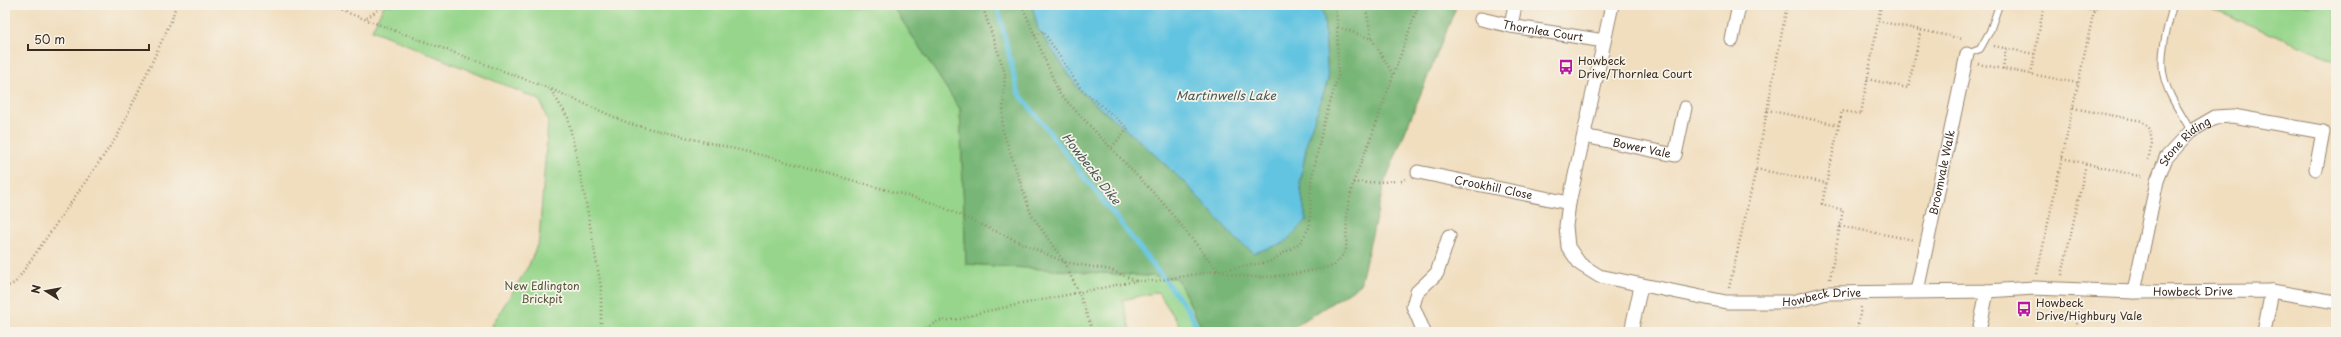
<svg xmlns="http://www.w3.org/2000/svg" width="2341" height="337" viewBox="0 0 2341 337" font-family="'Playpen Sans',sans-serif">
  <rect width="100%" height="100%" fill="#f7f3e8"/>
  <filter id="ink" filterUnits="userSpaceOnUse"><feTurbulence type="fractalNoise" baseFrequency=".025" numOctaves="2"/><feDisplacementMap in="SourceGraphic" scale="8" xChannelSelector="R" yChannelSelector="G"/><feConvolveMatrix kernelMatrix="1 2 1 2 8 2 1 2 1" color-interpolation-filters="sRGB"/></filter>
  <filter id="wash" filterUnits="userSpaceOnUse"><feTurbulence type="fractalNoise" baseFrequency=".012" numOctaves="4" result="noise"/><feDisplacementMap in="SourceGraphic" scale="16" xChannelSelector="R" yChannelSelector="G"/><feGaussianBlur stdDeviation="0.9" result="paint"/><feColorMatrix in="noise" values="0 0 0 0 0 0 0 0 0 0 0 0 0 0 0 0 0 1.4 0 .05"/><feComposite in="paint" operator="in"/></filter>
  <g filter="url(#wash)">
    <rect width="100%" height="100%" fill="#f1debf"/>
    <path fill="#96d58b" stroke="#688054" d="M384 5H892L960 109 966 264 1177 278 1204 332H1184L1158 292 1122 300 1131 332H498L492 325 529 265 539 240 548 122 540 100 372 30Z
      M2202 5H2336V61Z"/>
    <path fill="#78b677" stroke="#5a704a" d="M892 5H1032L1038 29 1080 91 1143 144 1186 184 1306 221 1300 184 1308 137 1328 80 1324 18 1321 5H1457L1385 181 1360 285 1286 332H1204L1177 278 966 264 960 109Z"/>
    <path fill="#63c4e1" stroke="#4f7780" d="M1032 5H1321L1324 18 1328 80 1308 137 1300 184 1306 221 1284 243 1254 253 1238 241 1186 184 1143 144 1080 91 1038 29Z"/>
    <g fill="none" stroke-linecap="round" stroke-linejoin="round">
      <path stroke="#63c4e1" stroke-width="5" d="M997 5 1018 92 1189 311 1199 332"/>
    </g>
  </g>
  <g filter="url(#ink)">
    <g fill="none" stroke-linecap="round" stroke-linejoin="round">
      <g stroke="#96846e" stroke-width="8">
        <path id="lane" d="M2173 5C2168 26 2160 50 2163 72 2166 93 2181 113 2191 131
          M1967 54 1980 49 1990 31 1999 5"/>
      </g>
      <g stroke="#96846e" stroke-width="15">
        <g id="street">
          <path id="s1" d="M1612 5 1569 203 1566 226 1568 247 1580 264 1599 276 1726 302H1792L1827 293 1987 291 2034 288 2134 292 2272 291 2336 302"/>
          <path id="s2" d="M1481 19 1511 26 1604 41"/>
          <path d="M1511 26 1515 5"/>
          <path d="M1732 40 1739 5"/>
          <path id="s3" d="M1584 136 1675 155 1685 108"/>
          <path id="s4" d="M1418 172 1569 203"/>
          <path id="s5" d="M1917 291 1967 54"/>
          <path id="s6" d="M2134 292 2157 181 2166 158 2191 131 2215 117 2233 116 2323 132 2316 169"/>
          <path d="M1424 332 1413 306 1417 292 1437 273 1449 236"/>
          <path d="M1631 332 1641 286"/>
          <path d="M1979 332 1987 291"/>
          <path d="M2264 332 2272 291"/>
        </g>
      </g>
      <path stroke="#96846e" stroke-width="2.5" stroke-dasharray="1 3" stroke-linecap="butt" d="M327 5 551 89 630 124 773 158 933 203 1064 262 1111 270 1136 281
        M982 5 1005 73 1002 128 1031 214 1064 262 1079 293 1093 332
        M1022 5 1059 93 1163 203 1217 270C1256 284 1294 274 1334 266L1346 251 1347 213 1353 183 1373 132 1417 9 1423 5
        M1365 5 1372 38
        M1465 5 1470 10
        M2057 5 2094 10
        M367 18 384 5
        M1878 21 1963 39
        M1338 27 1372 39 1394 76
        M1035 36 1043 31 1081 89 1128 128 1112 147
        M1994 46 2034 54
        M1978 64 2078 83
        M2003 69 2006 48
        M2031 74 2044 5
        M1867 79 1908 88 1921 30
        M551 90 568 118 584 192 601 287V332
        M2073 108 2142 121 2150 129 2152 143 2148 160
        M1767 110 1839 125
        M2062 158 2143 177
        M1756 169 1826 183
        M1353 183 1402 181 1407 178
        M1840 226 1914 240
        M2037 274 2094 10 2101 5
        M2062 275 2086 164
        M1830 279 1843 210 1822 204 1842 111 1861 114 1881 5
        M5 287 15 283 118 135 172 19 176 5
        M1729 288 1756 169 1787 5
        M919 332 938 321 961 319 982 312 1136 281H1156L1269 262 1300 243 1310 226 1311 182 1323 126 1338 76 1337 18 1334 5
        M1857 332 1861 307
        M2075 332 2081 303"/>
      <use href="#lane" stroke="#fff" stroke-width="6"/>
      <use href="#street" stroke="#fff" stroke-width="13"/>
    </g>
  </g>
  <defs>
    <g id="bus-bare" transform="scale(1.2)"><path d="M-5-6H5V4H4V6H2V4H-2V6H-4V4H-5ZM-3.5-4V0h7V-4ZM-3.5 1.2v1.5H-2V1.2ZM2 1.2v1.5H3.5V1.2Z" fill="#b5179e" stroke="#f7f3e8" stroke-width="2.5" paint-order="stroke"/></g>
  </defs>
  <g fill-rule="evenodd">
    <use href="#bus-bare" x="1566" y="67"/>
    <use href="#bus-bare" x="2024" y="309"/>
  </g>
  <g text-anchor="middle" stroke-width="3.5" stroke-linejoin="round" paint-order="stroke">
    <g font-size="11" fill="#3b2a1e" stroke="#f7f3e8">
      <text dy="4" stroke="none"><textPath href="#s2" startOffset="63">Thornlea Court</textPath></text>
      <text dy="4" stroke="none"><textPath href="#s6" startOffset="163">Stone Riding</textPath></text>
      <text dy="4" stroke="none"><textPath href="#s3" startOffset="59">Bower Vale</textPath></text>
      <text dy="4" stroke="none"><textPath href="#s5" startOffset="121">Broomvale Walk</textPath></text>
      <text dy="4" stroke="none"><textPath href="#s4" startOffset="77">Crookhill Close</textPath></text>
      <text dy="4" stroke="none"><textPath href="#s1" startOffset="888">Howbeck Drive</textPath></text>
      <text dy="4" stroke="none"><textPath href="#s1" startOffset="516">Howbeck Drive</textPath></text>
    </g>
    <g font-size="11" fill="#3b2a1e" stroke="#f7f3e8" text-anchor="start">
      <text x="1578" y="65">Howbeck<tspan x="1578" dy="13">Drive/Thornlea Court</tspan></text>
      <text x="2036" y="307">Howbeck<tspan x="2036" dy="13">Drive/Highbury Vale</tspan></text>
    </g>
    <g font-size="11" fill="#525539" stroke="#f7f3e8">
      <text x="542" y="290">New Edlington<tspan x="542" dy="13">Brickpit</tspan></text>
    </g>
    <g font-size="12" font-style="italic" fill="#475858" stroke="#f7f3e8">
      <text x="1226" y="100">Martinwells Lake</text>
      <text transform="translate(1091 169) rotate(52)" y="4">Howbecks Dike</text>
    </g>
  </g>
  <rect width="2341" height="337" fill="none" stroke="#f7f3e8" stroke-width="20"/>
  <g transform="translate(46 291) rotate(281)" stroke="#f7f3e8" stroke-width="3" paint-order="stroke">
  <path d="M0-3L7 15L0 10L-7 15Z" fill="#3b2a1e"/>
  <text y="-6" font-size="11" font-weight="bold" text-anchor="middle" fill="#3b2a1e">N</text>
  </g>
  <path d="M28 44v6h121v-6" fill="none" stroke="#3b2a1e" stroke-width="2"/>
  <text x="34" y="44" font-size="12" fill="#3b2a1e" stroke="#f7f3e8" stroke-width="3" paint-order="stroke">50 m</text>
</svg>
